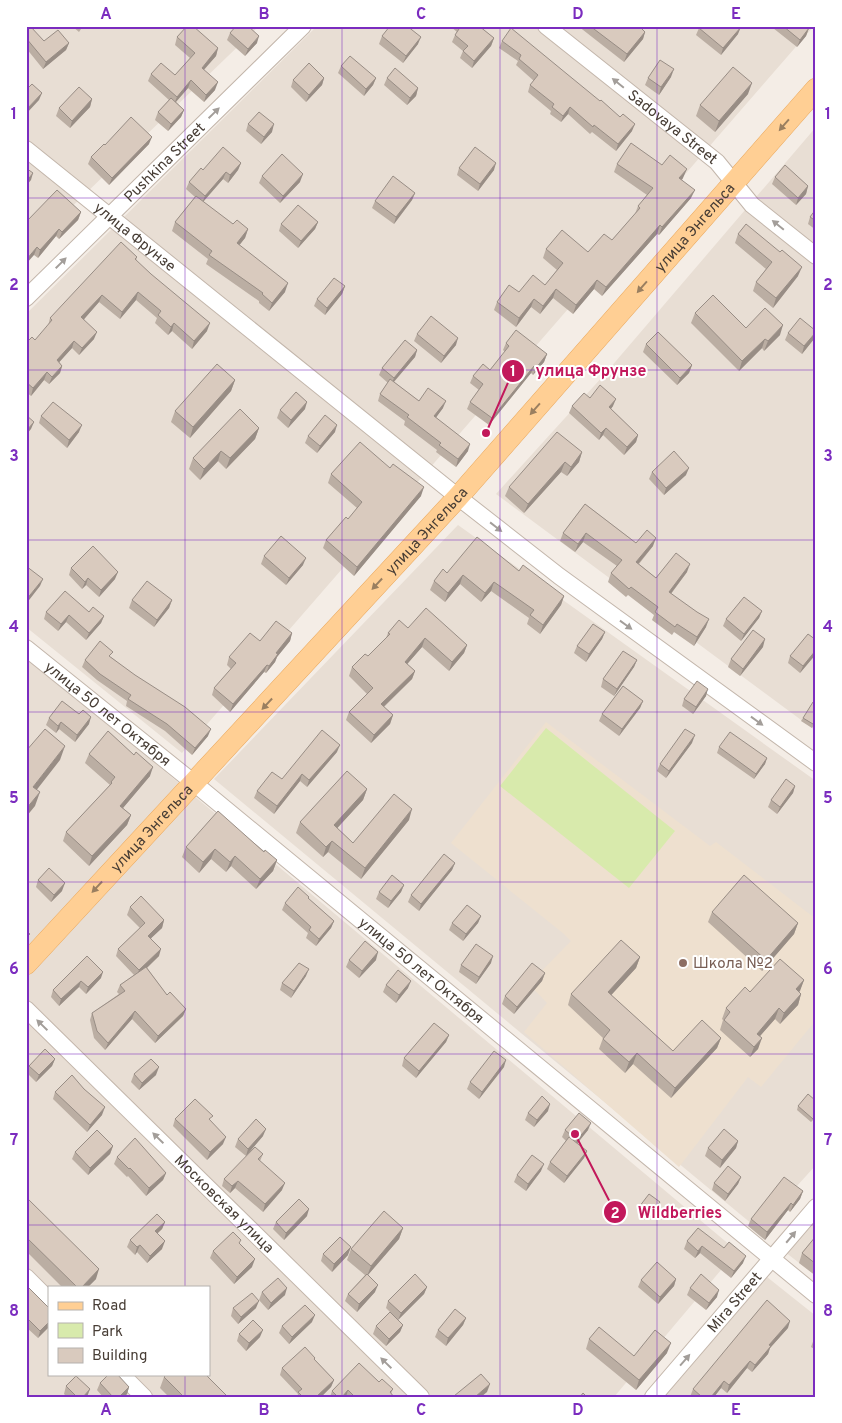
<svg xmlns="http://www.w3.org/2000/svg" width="842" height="1423" viewBox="0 0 842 1423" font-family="Overpass,sans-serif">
  <rect width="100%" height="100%" fill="#f4ede6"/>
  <path fill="#e8ded4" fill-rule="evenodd" d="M26 26H259L26 251Z
    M317 26H814L182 753 26 627V314Z
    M816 127V731L496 494 604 375Z
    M458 525 816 781V1165L758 1229 214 779Z
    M26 655 737 1251 614 1397H26ZM49 1287H209V1374H49Z
    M816 1216V1276L785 1252Z
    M767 1277 816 1316V1397H663Z"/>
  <path fill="#eee0cf" d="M546 722 710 846 716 842 816 919V1020L761 1087 748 1077 679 1167 524 1032 547 1003 529 984 571 941 564 934 451 843Z"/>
  <path fill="#d8eaac" d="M546 728 675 831 629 888 500 786Z"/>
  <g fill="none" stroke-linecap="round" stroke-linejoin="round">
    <g stroke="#c3b6ab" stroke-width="18">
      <g id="minor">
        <path id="s1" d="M546 26 717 162 752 205 816 256"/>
        <path id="s2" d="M26 149 458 497 559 576 816 763"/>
        <path id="s3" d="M26 298 303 26"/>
        <path id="s4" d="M26 648 194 783 816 1295"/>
        <path id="s5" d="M26 1009 421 1397"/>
        <path d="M26 1277 49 1300"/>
        <path d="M121 1374 144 1397"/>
        <path id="s6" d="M653 1397 816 1207"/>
      </g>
    </g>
    <g stroke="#eaa95e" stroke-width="22">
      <g id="major">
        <path id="s7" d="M26 964 458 497 816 89"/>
      </g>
    </g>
    <use href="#minor" stroke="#fff" stroke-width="16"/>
    <use href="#major" stroke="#ffcf94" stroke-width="21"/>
  </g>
  <path fill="#bbaea3" d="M26 26 44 41 69 43 66 50 43 69 26 48Z
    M72 26H83L79 32Z
    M450 26H479L494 38 491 46 472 68 460 58 463 51 452 42 455 35 457 32Z
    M578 26H639L645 32 643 39 624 62Z
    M774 26H806L809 28 806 36 797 47 773 28Z
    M699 28 738 34 721 55 696 35Z
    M230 33 257 43 245 56 227 40Z
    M382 36 418 44 403 63 379 44Z
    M177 37 218 48 216 56 204 70 215 90 204 102 188 88 176 102 184 110 181 117 168 131 155 120 158 112 169 100 148 81 151 74 175 75 190 58 175 45Z
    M502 41 632 131 616 151 592 132 590 134 568 114 561 122 550 114 551 111 528 92 530 85 534 81 516 65 518 61 499 48Z
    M341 66 376 78 373 85 364 96 338 73Z
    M671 77 659 95 645 85 648 78Z
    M324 78 322 85 306 102 291 87 293 80Z
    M387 78 418 88 416 96 407 105 384 85Z
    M748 94 715 132 696 116 700 105Z
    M92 99 90 107 70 128 56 116 59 108Z
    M248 124 272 132 261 144 246 131Z
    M149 144 109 185 88 164 91 157 105 145Z
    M241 163 238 170 228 183 223 179 203 202 233 224 248 229 245 238 239 245 285 292 269 311 259 303V301L206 264 208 259 172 231 175 222 195 197 186 189 189 182 203 170Z
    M617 164 662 165 683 178 682 180 691 198 659 235 657 234 602 296 594 289 573 314 553 298 540 314 531 307 516 327 494 310 497 302 519 292 545 285 557 270 543 258 546 249 588 252 612 240 635 214 638 206 647 195 614 172Z
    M459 168 494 170 478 191 457 175Z
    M262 176 300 182 280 203 259 183Z
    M775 177 808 186 806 194 796 205 772 184Z
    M415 193 412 200 394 224 372 208 375 201Z
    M816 209V230L808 224 810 217Z
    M81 212 78 220 59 239 56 236 38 258 34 255 26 222Z
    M318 222 315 229 298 248 279 231 281 224Z
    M738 234 798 276 773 308 753 291 756 282 766 269 735 243Z
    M137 257 136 261 207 331 192 349 172 331 168 335 155 323 157 318 136 300 120 319 99 302 84 319 94 339 79 355 72 348 59 362 62 366 60 373 49 384 44 380 31 396 26 392V343L35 340 48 326 50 318Z
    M345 286 342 294 325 315 314 306 317 299Z
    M695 313 746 328 780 335 764 351 762 348 739 371 691 323Z
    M816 331 814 339 802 354 785 340 788 333Z
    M417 334 456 345 441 363 414 341Z
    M506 343 547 354 544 362 533 375 531 373 489 425 467 409 470 402 479 390 470 383 473 376 490 370 505 352 503 350Z
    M646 344 692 365 689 373 677 385 643 352Z
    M417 350 415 357 394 382 419 401 443 408 436 417 468 451 456 467 436 452 437 450 404 425 405 421 378 401 380 394 388 383 379 375 382 368Z
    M235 380 231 391 190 438 171 422 175 411Z
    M590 398 613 406 611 409 638 435 636 442 624 455 603 435 599 440 569 413 572 406Z
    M305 409 288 428 277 418 280 410Z
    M41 416 79 432 67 448 39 423Z
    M259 428 255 439 226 469 218 461 200 480 189 469 193 458Z
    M335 432 317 453 305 443 308 436Z
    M582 452 579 462 567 476 561 472 524 513 505 496 509 487Z
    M652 472 686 475 664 495 649 479Z
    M331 474 421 496 354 576 323 548 326 540 348 519 357 508 328 483Z
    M585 504 636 543 653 546 639 564 656 578 687 572 671 594 706 627 694 646 674 632 672 635 652 620 654 615 628 595 626 597 608 582 611 573 617 566 583 542 575 552 560 541 563 533Z
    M264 556 303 565 286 585 261 564Z
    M71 568 115 579 99 597 86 585 82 589 69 575Z
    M519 571 564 596 561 605 540 634 527 624 529 618 491 591 481 602 460 584 445 602 430 590 434 581 447 573Z
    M132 600H172L169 608 154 627 129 608Z
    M762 611 759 618 741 641 723 626 726 619Z
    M46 612H89L104 616 101 623 86 640 66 622 58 631 44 619Z
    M408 628 467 645 464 653 449 671 422 647 407 664 415 671 412 679 384 707 393 715 390 724 371 743 346 720 349 712 367 694 349 676 352 667 368 656 386 638 388 633Z
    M605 632 602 639 586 662 574 653 577 646Z
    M292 633 290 641 277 657 275 662 266 673 264 672 230 712 212 695 214 688 231 669 227 665 229 657 260 641Z
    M816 640V654L800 673 788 663 790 656Z
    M763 647 740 676 728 667 731 659Z
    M111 657 208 736 192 755 165 731 126 706 127 701 97 680 82 667 85 660Z
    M637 660 634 667 614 696 601 687 603 679Z
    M706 696 693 714 682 706 684 699Z
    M643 701 640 708 619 736 599 721 602 714Z
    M816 704V722L812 728 801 721 803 718Z
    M49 718 89 724 75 742 59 729 56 733 46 725Z
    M692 743 666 778 657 771 660 764Z
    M719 747 767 758 765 764 754 779 717 753Z
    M337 752 307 787 300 781 274 814 254 798 257 791Z
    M89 754 150 776 123 808 131 815 127 825 89 866 63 841 66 832 110 785 85 763Z
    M795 786 793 793 777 814 768 807 771 800Z
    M367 789 363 800 337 828 353 843 409 820 361 879 328 852 323 857 296 833 300 822Z
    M186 847 264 852 277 860 273 871 256 889 231 866 226 872 211 859 199 873 182 857Z
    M455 863 452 870 419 911 408 902 411 895Z
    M38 880 62 891 51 902 36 887Z
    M404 885 401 892 388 908 376 899 379 892Z
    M309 897V899L334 921 331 928 316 946 306 938 308 933 282 910 285 903Z
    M130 907 164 920 162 928 151 938 159 956 147 968 167 995 186 1009 183 1016 155 1043 132 1019 105 1050 94 1038 90 1020 92 1013 119 994 117 992 120 985 134 975 116 956 118 949 140 928 127 915Z
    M712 912 798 923 794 934 762 971 708 922Z
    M481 916 478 923 463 941 449 930 452 923Z
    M87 956 101 978 86 994 79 987 59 1006 51 997 53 990Z
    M640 957 636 968 611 995 673 1051 721 1038 717 1048 671 1098 633 1064 625 1073 599 1049 603 1038 568 1005 571 994Z
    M349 960H376L359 978 346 967Z
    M491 963 476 984 459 972 461 965Z
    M545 973 542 981 514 1014 502 1004 505 996Z
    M306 976 291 998 280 990 282 983Z
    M804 980 799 992 801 994 798 1005 780 1024 775 1019 760 1036 758 1049 750 1057 720 1030 723 1020 722 1019 726 1008 750 992Z
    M386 985 408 988 396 1003 383 992Z
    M449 1035 446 1042 416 1078 402 1066 404 1058Z
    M55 1059 52 1066 36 1082 27 1073 29 1066Z
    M504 1067 479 1099 467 1089 470 1082Z
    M134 1074 156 1075 139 1090 131 1082Z
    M55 1092 102 1115 87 1132 53 1099Z
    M798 1106 816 1117 811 1122 797 1110Z
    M548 1111 534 1127 525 1120 528 1113Z
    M175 1119 211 1121 223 1144 207 1160 173 1126Z
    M565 1130H588L577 1144 587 1151 584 1158 564 1183 547 1169 550 1162 566 1141 562 1137Z
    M263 1136 246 1156 235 1147 238 1139Z
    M738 1141 736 1148 720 1168 705 1156 708 1148Z
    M113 1146 110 1154 88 1175 72 1159 75 1152Z
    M263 1154 260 1161 282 1190 263 1212 235 1188 230 1193 222 1186 224 1179Z
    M117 1157 166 1173 163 1180 146 1196 128 1176 127 1177 114 1164Z
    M541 1171 526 1191 514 1182 517 1175Z
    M741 1177 738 1184 725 1201 712 1190 714 1183Z
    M803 1191 800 1199 790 1212 788 1210 765 1240 748 1226 751 1219Z
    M26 1197 96 1279 88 1287H62L26 1251Z
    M658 1205 649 1219 638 1211 639 1207Z
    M307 1216 284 1240 273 1229 276 1222Z
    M165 1222 162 1229 157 1234 162 1249 147 1263 137 1252 135 1255 127 1247 130 1240Z
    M403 1228 399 1239 368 1275 375 1292 357 1312 345 1301 348 1294 365 1275 347 1260 351 1249Z
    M816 1236V1276L799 1263 802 1253Z
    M687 1241 724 1248 743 1263 731 1278 700 1253 695 1258 684 1249Z
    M240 1244 252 1267 234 1284 210 1258 213 1251Z
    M323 1254 348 1255 332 1272 321 1261Z
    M676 1279 674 1286 658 1304 638 1287 641 1280Z
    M427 1287 424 1294 398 1320 403 1325 400 1332 386 1346 373 1334 376 1326 390 1312 386 1308 388 1301Z
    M690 1288 717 1297 706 1310 687 1295Z
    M26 1290 49 1308 38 1338 26 1327Z
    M262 1292 285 1295 268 1310 259 1300Z
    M233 1308H256L238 1324 231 1316Z
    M466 1318 463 1325 446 1346 435 1337 438 1330Z
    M312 1322 289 1344 279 1333 282 1326Z
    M788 1328 770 1348 768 1354 752 1372 747 1368 727 1393 721 1388 714 1397H690L693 1389Z
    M239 1334 260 1337 246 1351 237 1341Z
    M816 1337V1350L811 1347 814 1339Z
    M589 1339 634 1356 667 1353 636 1390 586 1349Z
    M315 1360 334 1380 331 1387 321 1397H297L298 1394 280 1375 282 1368Z
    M164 1377 228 1397H169L160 1388Z
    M379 1382 393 1389 391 1394 394 1397H330L332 1391Z
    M100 1383 129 1387 127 1394 124 1397H103L97 1390Z
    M66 1386 88 1396 67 1397 64 1394Z"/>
  <path fill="#988d85" d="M741 27 738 34 721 55 723 48Z
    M809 28 806 36 797 47 800 40Z
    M645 32 643 39 624 62 627 54Z
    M259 36 257 43 245 56 248 49Z
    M421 37 418 44 403 63 406 56Z
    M494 38 491 46 472 68 474 61Z
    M69 43 66 50 43 69 46 62Z
    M218 48 216 56 199 75 202 68Z
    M674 69 671 77 659 95 661 87Z
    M324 78 322 85 306 102 309 95Z
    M376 78 373 85 364 96 366 89Z
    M191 80 188 88 174 104 177 97Z
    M218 82 215 90 204 102 206 95Z
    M752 83 748 94 715 132 719 121Z
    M418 88 416 96 407 105 410 98Z
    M42 93 39 100 26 114 27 109Z
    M92 99 90 107 70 128 72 121Z
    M570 107 568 114 561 122 563 116Z
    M184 110 181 117 168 131 171 124Z
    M274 124 272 132 261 144 264 137Z
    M635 124 632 131 616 151 618 144Z
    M152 137 149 144 109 185 112 178Z
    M241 163 238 170 228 183 230 175Z
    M496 163 494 170 478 191 480 184Z
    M687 169 683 178 676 186 679 178Z
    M226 172 223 179 202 203 205 196Z
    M33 173 31 180 26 186V182Z
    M303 174 300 182 280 203 283 196Z
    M808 186 806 194 796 205 798 198Z
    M695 190 691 198 659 235 662 227Z
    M415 193 412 200 394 224 396 217Z
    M81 212 78 220 59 239 62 232Z
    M318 222 315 229 298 248 301 241Z
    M660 225 657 234 602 296 606 287Z
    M59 229 56 236 38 258 40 250Z
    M248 229 245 238 234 252 237 243Z
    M37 247 34 255 26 264V260Z
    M802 267 798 276 773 308 776 298Z
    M597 280 594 289 573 314 576 305Z
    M288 283 285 292 269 311 272 303Z
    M345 286 342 294 325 315 327 308Z
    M556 289 553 298 540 314 543 306Z
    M138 292 136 300 120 319 122 312Z
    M102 295 99 302 79 325 81 317Z
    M534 299 531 307 516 327 519 318Z
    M174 323 172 331 168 335 171 327Z
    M210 323 207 331 192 349 194 341Z
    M783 325 780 335 764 351 768 341Z
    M97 332 94 339 79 355 82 348Z
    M816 332 814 339 802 354 804 346Z
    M458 338 456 345 441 363 444 356Z
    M765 339 762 348 739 371 742 361Z
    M74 341 72 348 54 368 57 360Z
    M417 350 415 357 391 385 394 378Z
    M547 354 544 362 533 375 536 368Z
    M692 365 689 373 677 385 680 378Z
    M62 366 60 373 49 384 52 377Z
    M534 366 531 373 489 425 492 418Z
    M47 372 44 380 31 396 33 388Z
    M235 380 231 391 190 438 193 427Z
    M616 399 613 406 606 415 609 407Z
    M446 401 443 408 432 423 434 416Z
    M307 402 305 409 288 428 291 420Z
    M34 422 31 429 26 435V431Z
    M82 425 79 432 67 448 69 440Z
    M337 425 335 432 317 453 320 446Z
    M259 428 255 439 226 469 230 458Z
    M606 428 603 435 599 440 601 433Z
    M638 435 636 442 624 455 627 447Z
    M470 444 468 451 456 467 458 459Z
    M221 451 218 461 200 480 204 469Z
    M582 452 579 462 567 476 571 467Z
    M565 462 561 472 524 513 528 504Z
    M689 468 686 475 664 495 666 488Z
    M424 487 421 496 354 576 357 567Z
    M586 533 583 542 575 552 578 544Z
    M656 538 653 546 633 570 636 562Z
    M306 558 303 565 286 585 289 578Z
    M690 564 687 572 666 600 669 592Z
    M118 572 115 579 99 597 101 590Z
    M463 575 460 584 445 602 448 593Z
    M88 578 86 585 82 589 85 582Z
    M43 579 40 586 26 604V600Z
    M494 582 491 591 481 602 485 593Z
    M564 596 561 605 540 634 543 625Z
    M172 600 169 608 154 627 157 620Z
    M762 611 759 618 741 641 744 634Z
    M69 615 66 622 58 631 61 624Z
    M104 616 101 623 86 640 89 633Z
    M709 619 706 627 694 646 697 637Z
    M605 632 602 639 586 662 589 654Z
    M292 633 290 641 277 657 275 662 266 673 269 666 276 653Z
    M425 638 422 647 402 670 405 662Z
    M765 639 763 647 740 676 743 669Z
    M467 645 464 653 449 671 452 662Z
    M816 650V654L800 673 803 666Z
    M637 660 634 667 614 696 617 689Z
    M267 665 264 672 230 712 233 704Z
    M415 671 412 679 378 712 381 704Z
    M708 689 706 696 693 714 696 707Z
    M643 701 640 708 619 736 622 729Z
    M393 715 390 724 371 743 374 735Z
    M91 717 89 724 75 742 77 735Z
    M61 722 59 729 56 733 58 726Z
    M211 729 208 736 192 755 195 748Z
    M695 735 692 743 666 778 669 771Z
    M340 745 337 752 307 787 309 780Z
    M65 746 60 760 28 801 33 787Z
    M767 758 765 764 754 779 756 774Z
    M153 767 150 776 117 815 120 806Z
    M302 774 300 781 274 814 277 806Z
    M795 786 793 793 777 814 780 807Z
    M367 789 363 800 330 836 334 825Z
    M40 792 35 806 26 817V809Z
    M412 809 409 820 361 879 365 868Z
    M131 815 127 825 89 866 92 856Z
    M332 841 328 852 323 857 326 847Z
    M215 849 211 859 199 873 203 862Z
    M235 856 231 866 226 872 230 862Z
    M277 860 273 871 256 889 260 879Z
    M455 863 452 870 419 911 421 904Z
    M65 883 62 891 51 902 54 895Z
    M404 885 401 892 388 908 391 901Z
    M481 916 478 923 463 941 466 934Z
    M164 920 162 928 146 943 148 936Z
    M334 921 331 928 316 946 319 939Z
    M798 923 794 934 762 971 766 960Z
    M161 949 159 956 136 978 139 970Z
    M378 952 376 960 359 978 362 971Z
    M493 956 491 963 476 984 479 977Z
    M640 957 636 968 604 1003 608 992Z
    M309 969 306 976 291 998 294 991Z
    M103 972 101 978 86 994 88 987Z
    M545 973 542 981 514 1014 517 1007Z
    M804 980 800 991 792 1000 796 989Z
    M81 981 79 987 59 1006 61 999Z
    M411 981 408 988 396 1003 399 995Z
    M801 994 798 1005 780 1024 784 1013Z
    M779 1008 775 1019 753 1044 757 1034Z
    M186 1009 183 1016 155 1043 158 1036Z
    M135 1011 132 1019 105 1050 108 1043Z
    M449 1035 446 1042 416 1078 419 1071Z
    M721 1038 717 1048 671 1098 675 1088Z
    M762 1038 758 1049 750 1057 754 1047Z
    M637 1053 633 1064 625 1073 629 1062Z
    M55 1059 52 1066 36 1082 39 1075Z
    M506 1060 504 1067 479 1099 482 1092Z
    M159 1067 156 1075 139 1090 142 1083Z
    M550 1104 548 1111 534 1127 537 1120Z
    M105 1107 102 1115 87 1132 90 1125Z
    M591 1123 588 1130 574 1147 577 1140Z
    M266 1129 263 1136 246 1156 248 1149Z
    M226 1137 223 1144 207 1160 210 1152Z
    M738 1141 736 1148 720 1168 722 1160Z
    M113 1146 110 1154 88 1175 90 1168Z
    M587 1151 584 1158 564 1183 567 1176Z
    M544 1164 541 1171 526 1191 528 1184Z
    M166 1173 163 1180 146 1196 149 1188Z
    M741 1177 738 1184 725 1201 728 1194Z
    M238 1181 235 1188 230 1193 232 1186Z
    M285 1183 282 1190 263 1212 265 1204Z
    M803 1191 800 1199 790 1212 793 1205Z
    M660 1202 658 1205 649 1219 650 1215Z
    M791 1203 788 1210 765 1240 767 1232Z
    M309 1209 307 1216 284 1240 286 1233Z
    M165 1222 162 1229 152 1238 155 1231Z
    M403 1228 399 1239 367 1276 371 1266Z
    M165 1241 162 1249 147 1263 150 1256Z
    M140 1245 137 1252 135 1255 137 1247Z
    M702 1246 700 1253 695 1258 698 1251Z
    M351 1247 348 1255 332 1272 334 1264Z
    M746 1256 743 1263 731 1278 734 1271Z
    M255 1259 252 1267 234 1284 237 1277Z
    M99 1269 96 1279 88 1287H82Z
    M676 1279 674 1286 658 1304 660 1297Z
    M378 1285 375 1292 357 1312 359 1304Z
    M427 1287 424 1294 398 1320 401 1313Z
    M287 1288 285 1295 268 1310 271 1303Z
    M719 1290 717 1297 706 1310 709 1303Z
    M259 1301 256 1308 238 1324 241 1317Z
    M315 1315 312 1322 289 1344 292 1337Z
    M466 1318 463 1325 446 1346 448 1338Z
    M790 1321 788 1328 770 1348 768 1354 752 1372 755 1365 769 1345Z
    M49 1322V1327L38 1338 40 1331Z
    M403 1325 400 1332 386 1346 389 1339Z
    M263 1330 260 1337 246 1351 249 1343Z
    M671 1343 667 1353 636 1390 639 1380Z
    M750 1361 747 1368 727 1393 729 1385Z
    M334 1380 331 1387 321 1397H316Z
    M724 1381 721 1388 714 1397H711Z
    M490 1384 487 1392 481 1397H475Z
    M129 1387 127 1394 124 1397H119Z
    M90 1389 87 1397H83Z
    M348 1390 346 1397H342Z"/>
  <path fill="#d9cabe" stroke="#988d85" d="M26 26H30L44 41 58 30 69 43 46 62 26 38Z
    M187 26H193L218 48 202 68 218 82 206 95 191 80 177 97 151 74 161 63 175 75 195 53 177 37Z
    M236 26H248L259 36 248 49 230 33Z
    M390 26H407L421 37 406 56 382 36Z
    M461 26H479L494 38 474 61 463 51 468 46 455 35Z
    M590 26H639L645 32 627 54Z
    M701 26H740L741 27 723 48 699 28Z
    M783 26H806L809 28 800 40Z
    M511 28 567 74 600 101 601 100 620 117 623 114 635 124 618 144 594 125 593 127 570 107 563 116 552 107 554 104 530 85 538 75 519 59 521 55 502 41Z
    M350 56 376 78 366 89 341 66Z
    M660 60 674 69 661 87 648 78Z
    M309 63 324 78 309 95 293 80Z
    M733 67 752 83 719 121 700 105Z
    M395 68 418 88 410 98 387 78Z
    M32 84 42 93 27 109 26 108V90Z
    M79 87 92 99 72 121 59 108Z
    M171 98 184 110 171 124 158 112Z
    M259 112 274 124 264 137 248 124Z
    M131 117 152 137 112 178 91 157 104 144 105 145Z
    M631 143 662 165 670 155 687 169 679 178 695 190 662 227 660 225 606 287 597 280 576 305 556 289 543 306 534 299 519 318 497 302 509 285 519 292 533 275 545 285 563 263 546 249 562 230 588 252 604 234 612 240 640 208 638 206 653 188 617 164Z
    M223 147 241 163 230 175 226 172 205 196 189 182 201 168 203 170Z
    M475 147 496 163 480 184 459 168Z
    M282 154 303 174 283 196 262 176Z
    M785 165 808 186 798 198 775 177Z
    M26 168 33 173 26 182Z
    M393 176 415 193 396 217 375 201Z
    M57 190 81 212 62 232 59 229 40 250 37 247 26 260V222Z
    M196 196 233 224 237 220 248 229 237 243 288 283 272 303 262 294 263 293 209 255 212 251 175 222Z
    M298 205 318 222 301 241 281 224Z
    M816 209V221L810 217Z
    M746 224 780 252 782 250 802 267 776 298 756 282 772 262 738 234Z
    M121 242 137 257 135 259 151 274 210 323 194 341 174 323 171 327 158 315 161 311 138 292 122 312 102 295 81 317 97 332 82 348 74 341 57 360 62 366 52 377 47 372 33 388 26 382V343L32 337 35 340 52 320 50 318Z
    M334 278 345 286 327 308 317 299Z
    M713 295 746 328 765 308 783 325 768 341 765 339 742 361 695 313Z
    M431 316 458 338 444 356 417 334Z
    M800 318 816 331V332L804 346 788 333Z
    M516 330 547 354 536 368 534 366 492 418 470 402 483 384 473 376 483 364 490 370 509 346 506 343Z
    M658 332 692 365 680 378 646 344Z
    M405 340 417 350 394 378 382 368Z
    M217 364 235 380 193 427 175 411Z
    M390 379 419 401 428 388 446 401 434 416 470 444 458 459 439 445 441 443 407 417 409 415 380 394Z
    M600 385 616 399 609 407 638 435 627 447 606 428 601 433 572 406 584 393 590 398Z
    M296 392 307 402 291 420 280 410Z
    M53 402 82 425 69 440 41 416Z
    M240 409 259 428 230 458 221 451 204 469 193 458Z
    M26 415 34 422 26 431Z
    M325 415 337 425 320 446 308 436Z
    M557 432 582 452 571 467 565 462 528 504 509 487Z
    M360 442 390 468 393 464 424 487 357 567 326 540 346 517 348 519 362 502 331 474Z
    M674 451 689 468 666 488 652 472Z
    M585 504 636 543 647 530 656 538 636 562 656 578 676 553 690 564 669 592 697 612 709 619 697 637 677 624 675 627 655 612 658 607 631 587 629 589 611 573 622 560 586 533 578 544 563 533Z
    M281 536 306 558 289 578 264 556Z
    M477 537 519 571 523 565 564 596 543 625 530 615 534 610 494 582 485 593 463 575 448 593 434 581 443 569 447 573Z
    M93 546 118 572 101 590 88 578 85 582 71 568Z
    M26 566 43 579 26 600Z
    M147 581 172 600 157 620 132 600Z
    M65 591 89 612 93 607 104 616 89 633 69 615 61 624 46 612Z
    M744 597 762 611 744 634 726 619Z
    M426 608 467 645 452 662 425 638 405 662 415 671 381 704 393 715 374 735 349 712 373 688 352 667 365 654 368 656 390 634 388 633 399 620 408 628Z
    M276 621 292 633 276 653 278 654 269 666 267 665 233 704 214 688 236 663 229 657 250 633 260 641Z
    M593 624 605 632 589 654 577 646Z
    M753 630 765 639 743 669 731 659Z
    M808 634 816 640V650L803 666 790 656Z
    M100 641 113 652 109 656 135 675 185 707 211 729 195 748 167 724 128 699 131 695 100 674 85 660Z
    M623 651 637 660 617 689 603 679Z
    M697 681 708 689 696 707 684 699Z
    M623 686 643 701 622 729 602 714Z
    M62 701 79 714 83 710 91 717 77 735 61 722 58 726 49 718Z
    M813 702 816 704V720L813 724 803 718Z
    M45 729 65 746 33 787 40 792 26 809V751Z
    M685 729 695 735 669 771 660 764Z
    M322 730 340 745 309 780 302 774 277 806 257 791 272 772 282 779Z
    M108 731 134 755 136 752 153 767 120 806 131 815 92 856 66 832 112 783 111 782 115 777 89 754Z
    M730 732 767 758 756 774 719 747Z
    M347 771 367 789 334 825 353 843 394 794 412 809 365 868 332 841 326 847 300 822Z
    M786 779 795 786 780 807 771 800Z
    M218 811 264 852 265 850 277 860 260 879 235 856 230 862 215 849 203 862 186 847Z
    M444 854 455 863 421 904 411 895Z
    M49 868 65 883 54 895 38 880Z
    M392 875 404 885 391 901 379 892Z
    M744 875 798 923 766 960 712 912Z
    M298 887 309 897 308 898 334 921 319 939 309 930 311 927 285 903Z
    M141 896 164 920 148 936 161 949 139 970 118 949 145 923 130 907Z
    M467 905 481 916 466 934 452 923Z
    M26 931 30 934 26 937Z
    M621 940 640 957 608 992 673 1051 702 1020 721 1038 675 1088 637 1053 629 1062 603 1039 610 1030 571 994Z
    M365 941 378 952 362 971 349 960Z
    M476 944 493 956 479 977 461 965Z
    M87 956 103 972 88 987 81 981 61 999 53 990Z
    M780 959 804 980 796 989 801 994 784 1013 779 1008 757 1034 762 1038 754 1047 724 1020 730 1012 726 1008 745 987 750 992Z
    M299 963 309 969 294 991 282 983Z
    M532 963 545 973 517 1007 505 996Z
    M146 967 167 995 170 992 186 1009 158 1036 135 1011 108 1043 97 1031 92 1013 125 991 120 985Z
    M398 970 411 981 399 995 386 985Z
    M434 1023 449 1035 419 1071 404 1058Z
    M45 1049 55 1059 39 1075 29 1066Z
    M494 1051 506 1060 482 1092 470 1082Z
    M151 1059 159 1067 142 1083 134 1074Z
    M72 1075 84 1089 105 1107 90 1125 55 1092Z
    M808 1094 816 1101V1115L813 1119 798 1106Z
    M542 1096 550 1104 537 1120 528 1113Z
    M195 1099 213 1116 209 1119 226 1137 210 1152 175 1119Z
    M579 1113 591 1123 577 1140 565 1130Z
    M256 1119 266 1129 248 1149 238 1139Z
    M724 1129 738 1141 722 1160 708 1148Z
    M97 1130 113 1146 90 1168 75 1152Z
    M569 1137 587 1151 567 1176 550 1162Z
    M135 1138 166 1173 149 1188 130 1168 129 1169 117 1157Z
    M255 1147 263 1154 258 1159 285 1183 265 1204 238 1181 232 1186 224 1179Z
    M532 1155 544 1164 528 1184 517 1175Z
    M728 1166 741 1177 728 1194 714 1183Z
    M784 1177 803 1191 793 1205 791 1203 767 1232 751 1219Z
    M649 1194 660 1202 650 1215 639 1207Z
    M26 1197 99 1269 82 1287H77L26 1237Z
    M299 1199 309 1209 286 1233 276 1222Z
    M384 1211 403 1228 371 1266 351 1249Z
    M157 1214 165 1222 155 1231 165 1241 150 1256 140 1245 137 1247 130 1240Z
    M698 1228 724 1248 729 1242 746 1256 734 1271 702 1246 698 1251 687 1241Z
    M233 1232 241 1240 239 1243 255 1259 237 1277 213 1251Z
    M816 1236V1264L802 1253Z
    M340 1237 351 1247 334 1264 323 1254Z
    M657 1262 676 1279 660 1297 641 1280Z
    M367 1274 378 1285 359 1304 348 1294Z
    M415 1274 427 1287 401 1313 388 1301Z
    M701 1274 719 1290 709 1303 690 1288Z
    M278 1278 287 1288 271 1303 262 1292Z
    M29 1288 49 1308V1322L40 1331 26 1317V1290Z
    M252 1293 259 1301 241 1317 233 1308Z
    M767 1300 790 1321 769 1345 771 1346 755 1365 750 1361 729 1385 724 1381 711 1397H702L693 1389Z
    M305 1305 315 1315 292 1337 282 1326Z
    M455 1309 466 1318 448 1338 438 1330Z
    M390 1312 403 1325 389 1339 376 1326Z
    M253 1320 263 1330 249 1343 239 1334Z
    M599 1327 634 1356 655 1330 671 1343 639 1380 589 1339Z
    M305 1347 315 1358 314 1359 334 1380 316 1397H303L298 1392 302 1389 282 1368Z
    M359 1363 379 1382 382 1379 393 1389 390 1392 394 1397H355L348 1390 342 1397H338L332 1391Z
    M109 1374H117L129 1387 119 1397H113L100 1383Z
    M167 1374H205L228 1397H184L164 1377Z
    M481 1374 490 1384 475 1397H455L454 1396Z
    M76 1376 90 1389 83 1397H77L66 1386Z
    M583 1393 587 1397H580Z"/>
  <defs><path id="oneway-solid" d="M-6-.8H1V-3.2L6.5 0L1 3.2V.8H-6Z" transform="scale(1.25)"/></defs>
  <g fill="#a39e9a">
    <use href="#oneway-solid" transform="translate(618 83) rotate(-141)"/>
    <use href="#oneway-solid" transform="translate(214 113) rotate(-44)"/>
    <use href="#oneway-solid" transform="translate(778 225) rotate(-141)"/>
    <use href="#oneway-solid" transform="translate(61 263) rotate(-45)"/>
    <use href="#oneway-solid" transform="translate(496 527) rotate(38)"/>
    <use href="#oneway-solid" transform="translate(626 625) rotate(36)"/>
    <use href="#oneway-solid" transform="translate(757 721) rotate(36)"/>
    <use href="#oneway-solid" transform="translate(42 1025) rotate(-136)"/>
    <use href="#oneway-solid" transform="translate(158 1138) rotate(-136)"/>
    <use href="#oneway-solid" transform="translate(791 1237) rotate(-50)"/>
    <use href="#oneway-solid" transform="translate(685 1360) rotate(-49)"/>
    <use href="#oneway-solid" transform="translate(386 1363) rotate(-136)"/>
  </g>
  <g fill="#9a7f60">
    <use href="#oneway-solid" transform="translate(784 125) rotate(131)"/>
    <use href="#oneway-solid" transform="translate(642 287) rotate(131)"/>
    <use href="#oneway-solid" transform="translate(535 409) rotate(131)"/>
    <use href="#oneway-solid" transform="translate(377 584) rotate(133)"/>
    <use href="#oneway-solid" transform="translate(267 704) rotate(133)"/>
    <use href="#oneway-solid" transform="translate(97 887) rotate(133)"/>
  </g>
  <path fill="none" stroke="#7b2cbf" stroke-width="1" stroke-opacity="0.55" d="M185 26V1287M342 26V1397M500 26V1397M657 26V1397M26 198H816M26 370H816M26 540H816M26 712H816M26 882H816M26 1054H816M26 1225H816M185 1374V1397"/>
  <circle fill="#8d6e63" stroke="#fff" stroke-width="2" cx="683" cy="963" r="5"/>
  <g text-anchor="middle" stroke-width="4" stroke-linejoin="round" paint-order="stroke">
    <g font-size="15" fill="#473d35" stroke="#fff">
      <text dy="5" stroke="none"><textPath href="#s1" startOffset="162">Sadovaya Street</textPath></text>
      <text dy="5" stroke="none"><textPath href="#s3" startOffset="194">Pushkina Street</textPath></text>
      <text dy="5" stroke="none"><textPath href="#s7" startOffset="995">улица Энгельса</textPath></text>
      <text dy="5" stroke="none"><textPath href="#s2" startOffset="140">улица Фрунзе</textPath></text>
      <text dy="5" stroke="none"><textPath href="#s7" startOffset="590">улица Энгельса</textPath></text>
      <text dy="5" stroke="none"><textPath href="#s4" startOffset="105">улица 50 лет Октября</textPath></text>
      <text dy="5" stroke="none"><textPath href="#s7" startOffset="185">улица Энгельса</textPath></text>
      <text dy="5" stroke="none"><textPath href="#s4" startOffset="510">улица 50 лет Октября</textPath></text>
      <text dy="5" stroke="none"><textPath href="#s5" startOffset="278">Московская улица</textPath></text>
      <text dy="5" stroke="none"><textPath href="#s6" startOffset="125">Mira Street</textPath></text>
    </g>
    <g font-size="15" fill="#785e54" stroke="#fff" text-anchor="start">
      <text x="693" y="968">Школа №2</text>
    </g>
  </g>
  <path fill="none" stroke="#c2185b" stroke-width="2" d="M486 433L513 371M575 1134L615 1212"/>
  <g fill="#c2185b" stroke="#fff" stroke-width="2">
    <circle cx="486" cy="433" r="5"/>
    <circle cx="575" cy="1134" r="5"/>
    <circle cx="513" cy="371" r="12"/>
    <circle cx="615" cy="1212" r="12"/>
  </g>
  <g font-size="15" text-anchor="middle" font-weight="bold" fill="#fff">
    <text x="513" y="376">1</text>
    <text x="615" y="1218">2</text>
  </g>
  <g font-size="16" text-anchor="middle" font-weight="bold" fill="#c2185b" stroke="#fff" stroke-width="4" stroke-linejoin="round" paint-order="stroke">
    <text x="591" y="376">улица Фрунзе</text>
    <text x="680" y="1218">Wildberries</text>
  </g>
  <rect width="842" height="1423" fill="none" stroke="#ffffff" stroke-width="55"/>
  <rect x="48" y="1286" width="162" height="90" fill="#ffffff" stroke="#b5b1ae"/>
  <rect x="58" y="1302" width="25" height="8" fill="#ffcf94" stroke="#b5b1ae"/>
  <text x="92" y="1310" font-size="15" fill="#473d35">Road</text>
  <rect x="58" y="1323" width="25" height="15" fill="#d8eaac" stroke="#b5b1ae"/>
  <text x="92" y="1336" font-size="15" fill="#473d35">Park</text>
  <rect x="58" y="1348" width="25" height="15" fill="#d9cabe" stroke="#b5b1ae"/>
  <text x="92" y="1360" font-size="15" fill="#473d35">Building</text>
  <rect x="28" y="28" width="786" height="1368" fill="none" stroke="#7b2cbf" stroke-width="2"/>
  <g font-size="16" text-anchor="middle" font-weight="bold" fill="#7b2cbf">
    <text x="106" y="19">A</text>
    <text x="264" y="19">B</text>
    <text x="421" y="19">C</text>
    <text x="578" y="19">D</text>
    <text x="736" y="19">E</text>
    <text x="14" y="119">1</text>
    <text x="828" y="119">1</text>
    <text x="14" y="290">2</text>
    <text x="828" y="290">2</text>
    <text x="14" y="461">3</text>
    <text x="828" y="461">3</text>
    <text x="14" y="632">4</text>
    <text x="828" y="632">4</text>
    <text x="14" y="803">5</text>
    <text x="828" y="803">5</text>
    <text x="14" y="974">6</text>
    <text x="828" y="974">6</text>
    <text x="14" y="1145">7</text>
    <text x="828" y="1145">7</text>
    <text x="14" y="1316">8</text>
    <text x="828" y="1316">8</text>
    <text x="106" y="1415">A</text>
    <text x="264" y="1415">B</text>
    <text x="421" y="1415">C</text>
    <text x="578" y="1415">D</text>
    <text x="736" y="1415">E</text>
  </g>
</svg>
